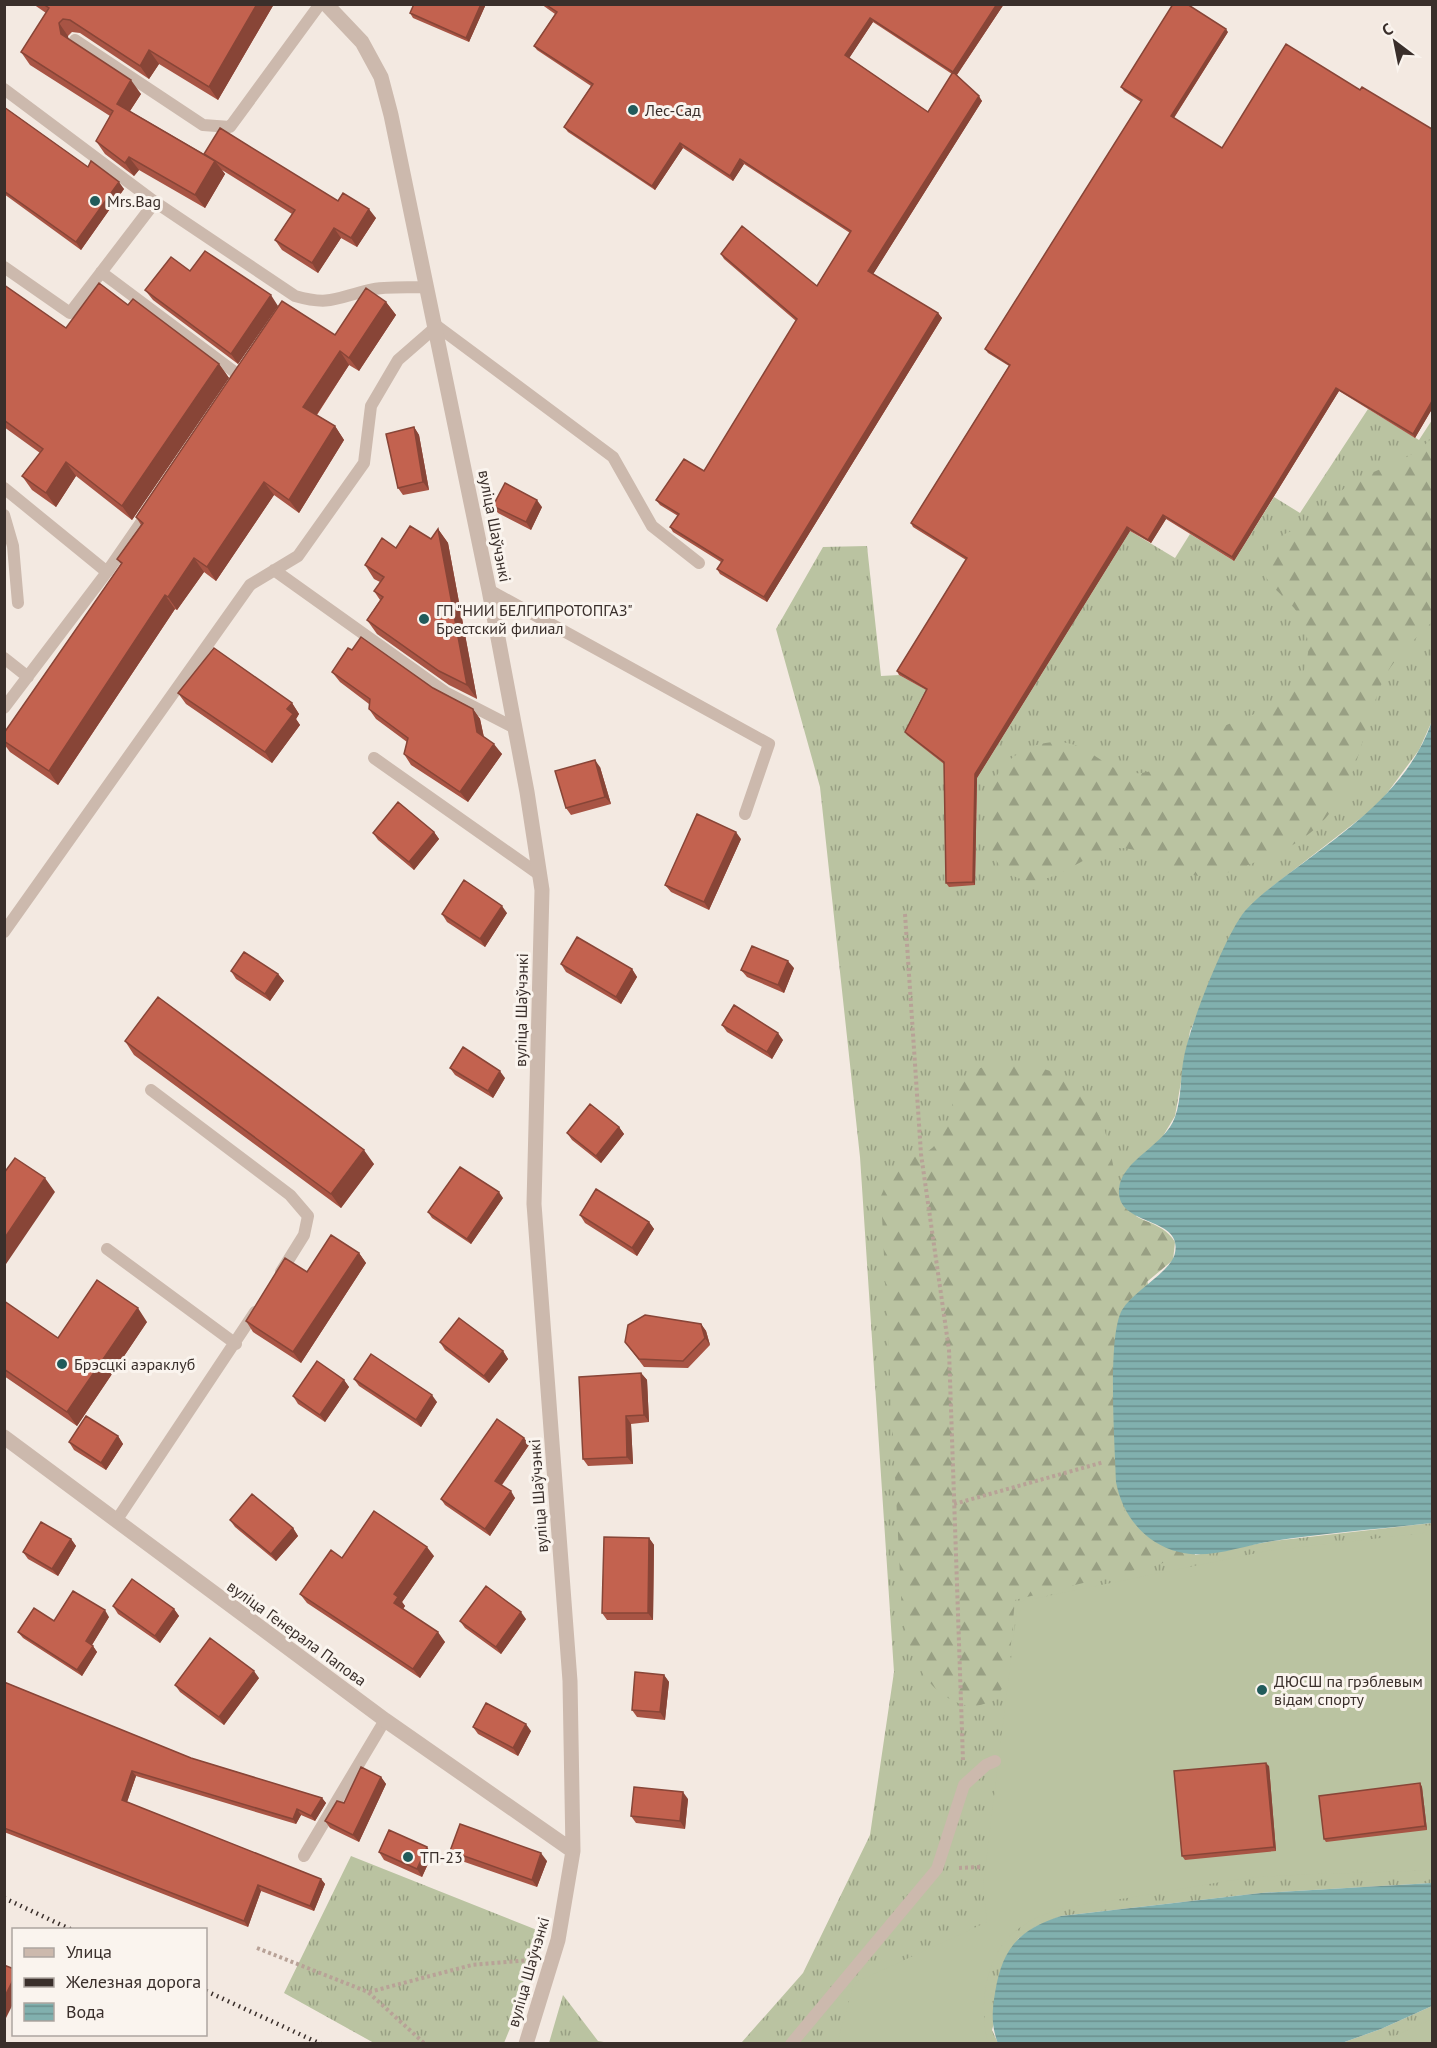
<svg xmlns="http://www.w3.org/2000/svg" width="1437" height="2048" viewBox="0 0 1437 2048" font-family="'PT Sans',sans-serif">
  <defs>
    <pattern id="grass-tufts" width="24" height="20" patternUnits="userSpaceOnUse" patternTransform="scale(1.5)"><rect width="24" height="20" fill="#bac3a1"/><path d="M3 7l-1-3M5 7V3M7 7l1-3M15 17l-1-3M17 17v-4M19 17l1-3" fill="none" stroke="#989f83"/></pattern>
    <pattern id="forest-firs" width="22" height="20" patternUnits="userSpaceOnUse" patternTransform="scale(1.5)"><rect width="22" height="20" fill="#bac3a1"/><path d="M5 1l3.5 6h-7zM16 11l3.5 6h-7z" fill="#989f83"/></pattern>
    <pattern id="water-rules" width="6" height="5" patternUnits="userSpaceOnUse" patternTransform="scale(1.5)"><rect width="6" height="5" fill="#81b0ae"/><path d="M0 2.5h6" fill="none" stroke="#6b908e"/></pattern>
  </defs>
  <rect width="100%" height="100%" fill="#f3e9e1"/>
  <path fill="url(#grass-tufts)" d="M1368 409 1419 440 1432 420V721L1419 750 1379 804 1269 889 1245 912 1190 1031 1175 1116 1160 1141 1128 1169 1195 1555 1273 1541 1432 1523V1883L1261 1893 1061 1916 1035 1927 1018 1939 992 2030 998 2043 738 2044 742 2042 803 1973 870 1835 894 1672 860 1157 820 787 776 629 823 547 867 546 881 676 899 675 930 692 975 885 977 778 1130 531 1175 558 1190 534 1234 561 1274 497 1300 513Z
    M351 1856 537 1930 513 2021 504 2043H374L284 1993Z
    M563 1995 598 2041 610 2043H549Z
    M1432 2006V2043L1339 2044 1381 2029Z"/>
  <path fill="url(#forest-firs)" d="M1432 438V622C1418 636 1401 652 1390 668 1378 687 1372 711 1365 733 1347 798 1327 835 1261 860 1242 867 1221 878 1201 876 1173 875 1152 850 1123 848 1083 847 1048 901 1007 872 991 861 988 841 989 822 990 809 989 793 994 781 1008 750 1050 732 1082 748 1105 760 1119 780 1151 771 1172 766 1190 745 1209 734 1228 722 1252 717 1272 706 1307 687 1319 646 1297 612 1287 596 1261 584 1263 562 1264 554 1271 543 1277 538 1287 532 1298 529 1308 522 1323 512 1334 495 1349 485 1378 466 1407 464 1432 438Z
    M1005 1062C1106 1072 1102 1119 1121 1201 1134 1225 1160 1218 1175 1242L1173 1260 1142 1286 1122 1310 1116 1482C1124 1527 1152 1547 1195 1555L1015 1600C1013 1617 1010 1675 1003 1687 981 1724 939 1700 922 1672 911 1655 907 1634 902 1615L881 1196C887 1183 892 1166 907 1160 916 1155 928 1154 935 1145 966 1108 935 1072 1005 1062Z"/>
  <path fill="#bac3a1" d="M1432 1532V1870C1375 1873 1317 1873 1259 1877 1217 1881 1175 1891 1133 1897 1093 1904 1045 1905 1013 1933 984 1958 979 2009 988 2043L837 2044 854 1983 987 1922 983 1886 1018 1602 1267 1551Z
    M1432 2019V2043H1379Z"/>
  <path fill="url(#water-rules)" d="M1432 721V1523C1379 1529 1326 1533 1273 1541 1243 1545 1209 1560 1179 1552 1145 1544 1122 1515 1116 1482 1115 1446 1107 1336 1122 1310 1134 1290 1171 1272 1175 1253 1183 1215 1116 1228 1119 1189 1122 1159 1165 1146 1175 1117 1182 1098 1180 1076 1184 1057 1190 1025 1225 935 1245 911 1259 895 1278 882 1295 869 1349 829 1409 788 1432 721Z
    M1432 1883V2006L1381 2029 1339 2044H998C991 2025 992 2011 995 1993 1002 1949 1018 1930 1061 1916L1261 1893Z"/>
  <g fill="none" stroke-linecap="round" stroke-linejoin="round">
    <path stroke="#b8a297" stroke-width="4" stroke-dasharray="3 3" stroke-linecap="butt" d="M905 914 921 1154 949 1350 963 1760
      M954 1504 1104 1462
      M959 1868 981 1867
      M257 1948 368 1992 425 2044
      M369 1992 472 1965 529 1960"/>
    <path stroke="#ccb9ad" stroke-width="12" d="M75 40 203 125 230 127 320 4
      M4 89 155 202
      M4 267 70 313 155 202 295 296C330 306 336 298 369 290 387 286 408 288 427 287
      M101 272 240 376
      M4 488 107 572 4 708
      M4 515 13 546 18 603
      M274 570 445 692 515 728
      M107 572 149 511
      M489 590 769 744 745 814
      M4 658 28 677
      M374 758 540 875
      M4 932 250 585 298 556 364 463 371 406 398 360 437 326 613 457 652 526 699 563
      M151 1090 290 1195 308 1216 304 1235 281 1272
      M107 1249 236 1344
      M116 1521 255 1312
      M304 1856 385 1720
      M791 2044 937 1869 964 1785 986 1765 995 1761"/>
    <path stroke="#ccb9ad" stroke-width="15" d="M326 4 362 42 381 77 391 115 489 590 527 792 542 890 534 1204 570 1681 573 1851 558 1940 526 2044
      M4 1437 385 1720 573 1851"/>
    <path stroke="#3a2f2b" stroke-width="4.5" stroke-dasharray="1.5 4.5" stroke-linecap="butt" d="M4 1898 72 1930
      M206 1991 321 2044"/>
  </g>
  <path fill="#a85444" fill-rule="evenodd" d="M33 4H274L218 100 159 64 149 79 80 33 72 32 68 36V39L141 94 130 111 204 154 338 201 376 218 357 247 341 238 318 273 282 250 275 240 292 214 222 170 225 174 205 208 139 170 134 176 105 154 96 141 110 116 30 65 21 52 46 13Z
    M486 4 469 42 413 18 410 13Z
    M541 4H1004L957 75 982 101 873 274 938 313 942 318 767 602 720 574 717 569 721 562 673 532 670 527 678 516 660 505 656 500 704 471 796 321 724 259 721 254 817 286 850 233 744 164 733 181 683 148 655 190 568 132 564 127 591 86 537 50 534 46 555 14ZM873 22 952 74 928 112 849 58Z
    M1228 32 1174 118 1222 148 1360 90 1432 129V409L1415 438 1339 391 1234 561 1166 519 1151 543 1130 531 977 778 975 885 949 887 946 883 944 764 907 735 905 732 926 690 899 675 897 671 966 560 913 527 911 523 1009 366 988 353 985 349 1141 102 1124 91 1121 87Z
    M4 107 88 167 124 189 81 250 4 194Z
    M190 271 278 306 238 364 153 300 145 290Z
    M4 285 66 328 128 305 219 364 229 378 132 520 76 476 56 507 32 490 22 476 40 453 4 427Z
    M386 302 396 315 359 371 349 365 317 415 335 426 344 440 299 513 274 495 216 581 204 572 177 610 175 609 58 785 10 752 4 744V733L121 564 117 559 141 525 136 517 335 335Z
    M414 427 419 435 429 490 403 495 398 488Z
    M493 506 542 507 531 530 498 513Z
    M438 529 448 543 477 699 449 685 377 634 367 620 380 600 374 591 380 582 374 579 365 565 396 548 431 539Z
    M352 650 433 688 473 709 480 719 484 737 502 754 468 802 411 765 404 754 407 742 376 719 369 709V704L340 682 332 672Z
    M178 693 292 703 299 714 296 719 300 725 272 763 186 704Z
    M600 767 611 804 571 815 566 808Z
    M434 832 439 839 414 870 378 840 373 833Z
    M741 839 709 910 671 892 665 885Z
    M507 913 485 947 447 922 442 914Z
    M561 964 632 969 637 977 621 1004 566 972Z
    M794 968 784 993 747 977 741 970Z
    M231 971 278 974 284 981 270 1001 236 979Z
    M722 1025 783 1040 772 1059 727 1032Z
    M125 1041 374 1164 341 1208 134 1055Z
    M450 1068 505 1078 493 1098 455 1075Z
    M619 1127 624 1134 601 1163 572 1140 567 1133Z
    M503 1198 471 1244 432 1218 428 1212Z
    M580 1215 649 1222 654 1229 637 1256 585 1223Z
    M359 1253 366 1263 301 1363 253 1332 246 1321 307 1272Z
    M4 1301 58 1338 147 1322 77 1426 4 1376Z
    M701 1324 706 1331 710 1345 688 1368 644 1367 625 1342Z
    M440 1342 503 1351 508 1359 489 1383 445 1350Z
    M641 1373 647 1380 649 1422 631 1424 633 1464 588 1466 583 1459Z
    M354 1379 437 1402 421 1427 359 1386Z
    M344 1380 349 1387 325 1422 298 1404 293 1396Z
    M118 1436 123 1444 106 1470 74 1450 69 1442Z
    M524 1438 529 1445 502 1485 515 1498 490 1536 445 1505 441 1499Z
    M230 1520 293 1528 298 1536 276 1561 235 1527Z
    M649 1538 654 1545 653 1620H607L602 1613Z
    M71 1539 76 1546 58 1576 28 1559 23 1552Z
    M434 1556 402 1602 405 1606 403 1609 445 1642 420 1678 307 1603 300 1594 342 1558Z
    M113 1606 174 1609 179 1616 160 1643 118 1614Z
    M109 1617 92 1645 97 1652 82 1676 23 1638 18 1632 54 1621Z
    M526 1619 501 1654 465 1628 460 1621Z
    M664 1675 669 1682 665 1720 637 1717 632 1710Z
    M259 1678 224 1725 180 1692 175 1685Z
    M4 1682 191 1758 322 1798 326 1803 315 1821 301 1815 296 1824 136 1776 127 1802 321 1879 325 1884 314 1911 261 1891 248 1927 4 1832Z
    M473 1727 531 1731 518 1756 478 1734Z
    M1269 1766 1276 1851 1185 1860 1182 1856Z
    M381 1777 386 1784 359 1842 330 1828 325 1821 344 1803Z
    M1420 1783 1422 1787 1427 1830 1326 1842 1324 1839Z
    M688 1799 685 1829 636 1823 631 1816Z
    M427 1847 432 1855 422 1877 384 1860 379 1852Z
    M450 1851 547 1861 537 1887 456 1859Z"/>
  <path fill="#884537" d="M257 4H274L218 100 209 87Z
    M481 4H486L469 42 466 38Z
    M997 4H1004L956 76 953 72Z
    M870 18 873 22 848 60 845 55Z
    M59 23 68 36 70 47 61 34Z
    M1226 29 1228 32 1173 119 1171 116Z
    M149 50 159 64 149 79 140 66Z
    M131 80 141 94 126 117 117 104Z
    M979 96 982 101 872 276 868 271Z
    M680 143 683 148 655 190 652 186Z
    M129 157 139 170 134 176 125 163Z
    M740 159 744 164 733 181 730 176Z
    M215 161 225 174 205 208 195 195Z
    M119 182 124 189 81 250 76 242Z
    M369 209 376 218 357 247 351 238Z
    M334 228 341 238 318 273 312 263Z
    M271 295 278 306 238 364 231 354Z
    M386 302 396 315 359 371 349 358Z
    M938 313 942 318 767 602 764 597Z
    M340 351 349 365 313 420 303 407Z
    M219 364 229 378 132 520 122 506Z
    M1336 388 1339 391 1234 561 1232 557Z
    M1432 401V409L1415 438 1413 434Z
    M335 426 344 440 299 513 289 500Z
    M414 427 419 435 429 490 423 482Z
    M66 462 76 476 56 507 46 493Z
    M264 482 274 495 216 581 207 567Z
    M537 500 542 507 531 530 526 522Z
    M1163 515 1166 519 1151 543 1148 540Z
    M1127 527 1130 531 977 778 975 885 973 882 975 774Z
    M438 529 448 543 477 699 467 685Z
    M194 558 204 572 177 610 168 597Z
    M165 595 175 609 58 785 49 771Z
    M292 703 299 714 296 719 300 725 272 763 265 752 287 709Z
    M473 709 480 719 485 743 477 732Z
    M494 744 502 754 468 802 460 792Z
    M595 760 600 767 611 804 605 797Z
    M434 832 439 839 414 870 409 862Z
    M736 832 741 839 709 910 704 902Z
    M502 906 507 913 485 947 480 939Z
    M788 961 794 968 784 993 778 985Z
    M632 969 637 977 621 1004 616 997Z
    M278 974 284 981 270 1001 265 994Z
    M778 1033 783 1040 772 1059 767 1052Z
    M500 1071 505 1078 493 1098 488 1091Z
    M619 1127 624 1134 601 1163 596 1156Z
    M364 1150 374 1164 341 1208 331 1194Z
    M45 1178 55 1192 4 1267V1239Z
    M499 1192 503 1198 471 1244 467 1239Z
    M649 1222 654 1229 637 1256 632 1248Z
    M359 1253 366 1263 301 1363 293 1352Z
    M138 1308 147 1322 77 1426 67 1412Z
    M701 1324 706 1331 710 1345 705 1338Z
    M503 1351 508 1359 489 1383 484 1376Z
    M641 1373 647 1380 649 1422 644 1415Z
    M344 1380 349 1387 325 1422 320 1415Z
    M432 1395 437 1402 421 1427 416 1420Z
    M626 1416 631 1424 633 1464 627 1457Z
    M118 1436 123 1444 106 1470 101 1463Z
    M524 1438 529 1445 500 1487 495 1481Z
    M511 1491 515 1498 490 1536 485 1529Z
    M293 1528 298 1536 276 1561 271 1554Z
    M649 1538 654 1545 653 1620 648 1613Z
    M71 1539 76 1546 58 1576 52 1569Z
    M427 1547 434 1556 402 1602 405 1606 401 1612 394 1603V1594Z
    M174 1609 179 1616 160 1643 155 1636Z
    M105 1610 109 1617 90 1648 86 1641Z
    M521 1612 526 1619 501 1654 496 1647Z
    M438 1632 445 1642 420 1678 413 1669Z
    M93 1646 97 1652 82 1676 77 1670Z
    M254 1671 259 1678 224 1725 219 1717Z
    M664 1675 669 1682 665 1720 660 1712Z
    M526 1724 531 1731 518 1756 513 1748Z
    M1266 1763 1269 1766 1276 1851 1274 1847Z
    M132 1771 136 1776 126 1805 122 1800Z
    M381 1777 386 1784 359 1842 353 1835Z
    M1420 1783 1422 1787 1427 1830 1425 1826Z
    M683 1792 688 1799 685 1829 680 1821Z
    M322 1798 326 1803 315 1821 311 1816Z
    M297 1809 301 1815 296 1824 293 1819Z
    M427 1847 432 1855 422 1877 417 1869Z
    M541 1853 547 1861 537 1887 532 1880Z
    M321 1879 325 1884 314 1911 310 1906Z
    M258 1885 261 1891 248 1927 244 1921Z
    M14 1978V2002L4 2022V1998Z"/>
  <path fill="#c3624f" stroke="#884537" stroke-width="1.5" fill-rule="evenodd" d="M43 4H257L209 87 149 50 140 66 70 20 63 19 59 23 61 34 131 80 117 104 215 161 195 195 129 157 125 163 96 141 113 111 21 52 49 8Z
    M414 4H481L466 38 410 13Z
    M545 4H997L953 72 979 96 868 271 938 313 764 597 717 569 723 560 670 527 679 514 656 500 684 459 704 471 797 319 721 254 742 226 817 286 851 231 740 159 730 176 680 143 652 186 564 127 593 84 534 46 557 12ZM870 18 953 72 928 112 845 55Z
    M1173 4H1187L1226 29 1171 116 1222 148 1286 44 1360 90 1362 87 1432 129V401L1413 434 1336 388 1232 557 1163 515 1148 540 1127 527 975 774 973 882 946 883 944 762 905 732 927 689 897 671 967 558 911 523 1010 365 985 349 1142 100 1121 87Z
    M4 107 88 167 91 161 119 182 76 242 4 191Z
    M220 128 338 201 343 193 369 209 351 238 334 228 312 263 275 240 295 210 204 154Z
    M205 251 271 295 231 354 145 290 171 257 190 271Z
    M99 283 128 305 133 299 219 364 122 506 66 462 46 493 22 476 43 449 4 420V285L66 328Z
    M366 288 386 302 349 358 340 351 303 407 335 426 289 500 264 482 207 567 194 558 168 597 165 595 49 771 4 741V733L122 563 117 559 143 523 136 517 282 301 335 335Z
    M414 427 423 482 398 488 386 434Z
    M505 483 537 500 526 522 493 506Z
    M410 526 431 539 438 529 467 685 439 671 367 620 383 597 374 591 384 577 365 565 382 538 396 548Z
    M361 637 433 688 473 709 477 732 494 744 460 792 404 754 408 738 369 709 370 699 332 672 348 648 352 650Z
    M214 648 292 703 287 709 293 714 265 752 178 693Z
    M595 760 605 797 566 808 555 771Z
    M398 802 434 832 409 862 373 833Z
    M697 814 736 832 704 902 665 885Z
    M464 880 502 906 480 939 442 914Z
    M577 937 632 969 616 997 561 964Z
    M752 946 788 961 778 985 741 970Z
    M244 952 278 974 265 994 231 971Z
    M158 997 364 1150 331 1194 125 1041Z
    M734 1005 778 1033 767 1052 722 1025Z
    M463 1047 500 1071 488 1091 450 1068Z
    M590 1104 619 1127 596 1156 567 1133Z
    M15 1158 45 1178 4 1239V1173Z
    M460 1167 499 1192 467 1239 428 1212Z
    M596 1189 649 1222 632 1248 580 1215Z
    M331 1235 359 1253 293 1352 246 1321 285 1258 307 1272Z
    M97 1280 138 1308 67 1412 4 1369V1301L58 1338Z
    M645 1315 701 1324 705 1338 683 1361 639 1359 625 1342 628 1325Z
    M459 1318 503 1351 484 1376 440 1342Z
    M371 1354 432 1395 416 1420 354 1379Z
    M317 1361 344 1380 320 1415 293 1396Z
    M641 1373 644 1415 626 1416 627 1457 583 1459 579 1377Z
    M86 1416 118 1436 101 1463 69 1442Z
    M497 1419 524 1438 495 1481 511 1491 485 1529 441 1499Z
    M252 1494 293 1528 271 1554 230 1520Z
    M374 1511 427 1547 394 1594 398 1597 394 1603 438 1632 413 1669 300 1594 331 1550 342 1558Z
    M41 1522 71 1539 52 1569 23 1552Z
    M604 1537 649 1538 648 1613H602Z
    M132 1579 174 1609 155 1636 113 1606Z
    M486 1586 521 1612 496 1647 460 1621Z
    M73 1591 105 1610 86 1641 93 1646 77 1670 18 1632 34 1608 54 1621Z
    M210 1638 254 1671 219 1717 175 1685Z
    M635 1672 664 1675 660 1712 632 1710Z
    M4 1682 191 1758 322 1798 311 1816 297 1809 293 1819 132 1771 122 1800 321 1879 310 1906 258 1885 244 1921 4 1828Z
    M486 1703 526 1724 513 1748 473 1727Z
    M1266 1763 1274 1847 1182 1856 1174 1771Z
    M361 1767 381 1777 353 1835 325 1821 337 1801 344 1803Z
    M1420 1783 1425 1826 1324 1839 1319 1796Z
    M634 1787 683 1792 680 1821 631 1816Z
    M460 1824 541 1853 532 1880 450 1851Z
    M389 1830 427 1847 417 1869 379 1852Z
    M4 1965 14 1969V1978L4 1998Z"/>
  <g fill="#215b5b" stroke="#faf4ee" stroke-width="2">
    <circle cx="633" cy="110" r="6"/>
    <circle cx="95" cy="201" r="6"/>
    <circle cx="424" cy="619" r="6"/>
    <circle cx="62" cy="1364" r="6"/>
    <circle cx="1262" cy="1690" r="6"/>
    <circle cx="408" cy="1857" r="6"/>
  </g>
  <g text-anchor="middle" stroke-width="6" stroke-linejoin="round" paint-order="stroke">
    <g font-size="16" fill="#3a2f2b" stroke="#faf4ee" text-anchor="start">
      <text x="645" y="116">Лес-Сад</text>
      <text x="107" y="207">Mrs.Bag</text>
      <text x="436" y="616">ГП "НИИ БЕЛГИПРОТОПГАЗ"<tspan x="436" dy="18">Брестский филиал</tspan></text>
      <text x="74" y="1370">Брэсцкі аэраклуб</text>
      <text x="1274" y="1687">ДЮСШ па грэблевым<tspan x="1274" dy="18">відам спорту</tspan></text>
      <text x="420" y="1863">ТП-23</text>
    </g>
    <g font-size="16" fill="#3a2f2b" stroke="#faf4ee">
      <text transform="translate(495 526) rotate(79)" y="6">вуліца Шаўчэнкі</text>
      <text transform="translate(521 1010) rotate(-89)" y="6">вуліца Шаўчэнкі</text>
      <text transform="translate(538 1496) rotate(-94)" y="6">вуліца Шаўчэнкі</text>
      <text transform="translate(297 1633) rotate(36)" y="6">вуліца Генерала Папова</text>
      <text transform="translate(528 1972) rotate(-74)" y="6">вуліца Шаўчэнкі</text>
    </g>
  </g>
  <rect width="1437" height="2048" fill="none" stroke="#3a2f2b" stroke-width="12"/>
  <rect x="12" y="1928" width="195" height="108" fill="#faf4ee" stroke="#ada5a0" stroke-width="1.5"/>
  <rect x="24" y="1948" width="30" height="9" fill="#ccb9ad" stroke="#ada5a0" stroke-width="1.5"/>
  <text x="66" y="1958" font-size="18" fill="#3a2f2b">Улица</text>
  <rect x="24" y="1978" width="30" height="9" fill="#3a2f2b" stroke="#ada5a0" stroke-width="1.5"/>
  <text x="66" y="1988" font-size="18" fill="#3a2f2b">Железная дорога</text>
  <rect x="24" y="2003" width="30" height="18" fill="url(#water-rules)" stroke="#ada5a0" stroke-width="1.5"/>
  <text x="66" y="2018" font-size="18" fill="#3a2f2b">Вода</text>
  <g transform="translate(1395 42) rotate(328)" stroke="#faf4ee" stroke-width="4.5" paint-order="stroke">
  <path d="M0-4.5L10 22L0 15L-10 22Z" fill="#3a2f2b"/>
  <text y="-9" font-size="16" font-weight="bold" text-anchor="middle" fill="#3a2f2b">С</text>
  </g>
</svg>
